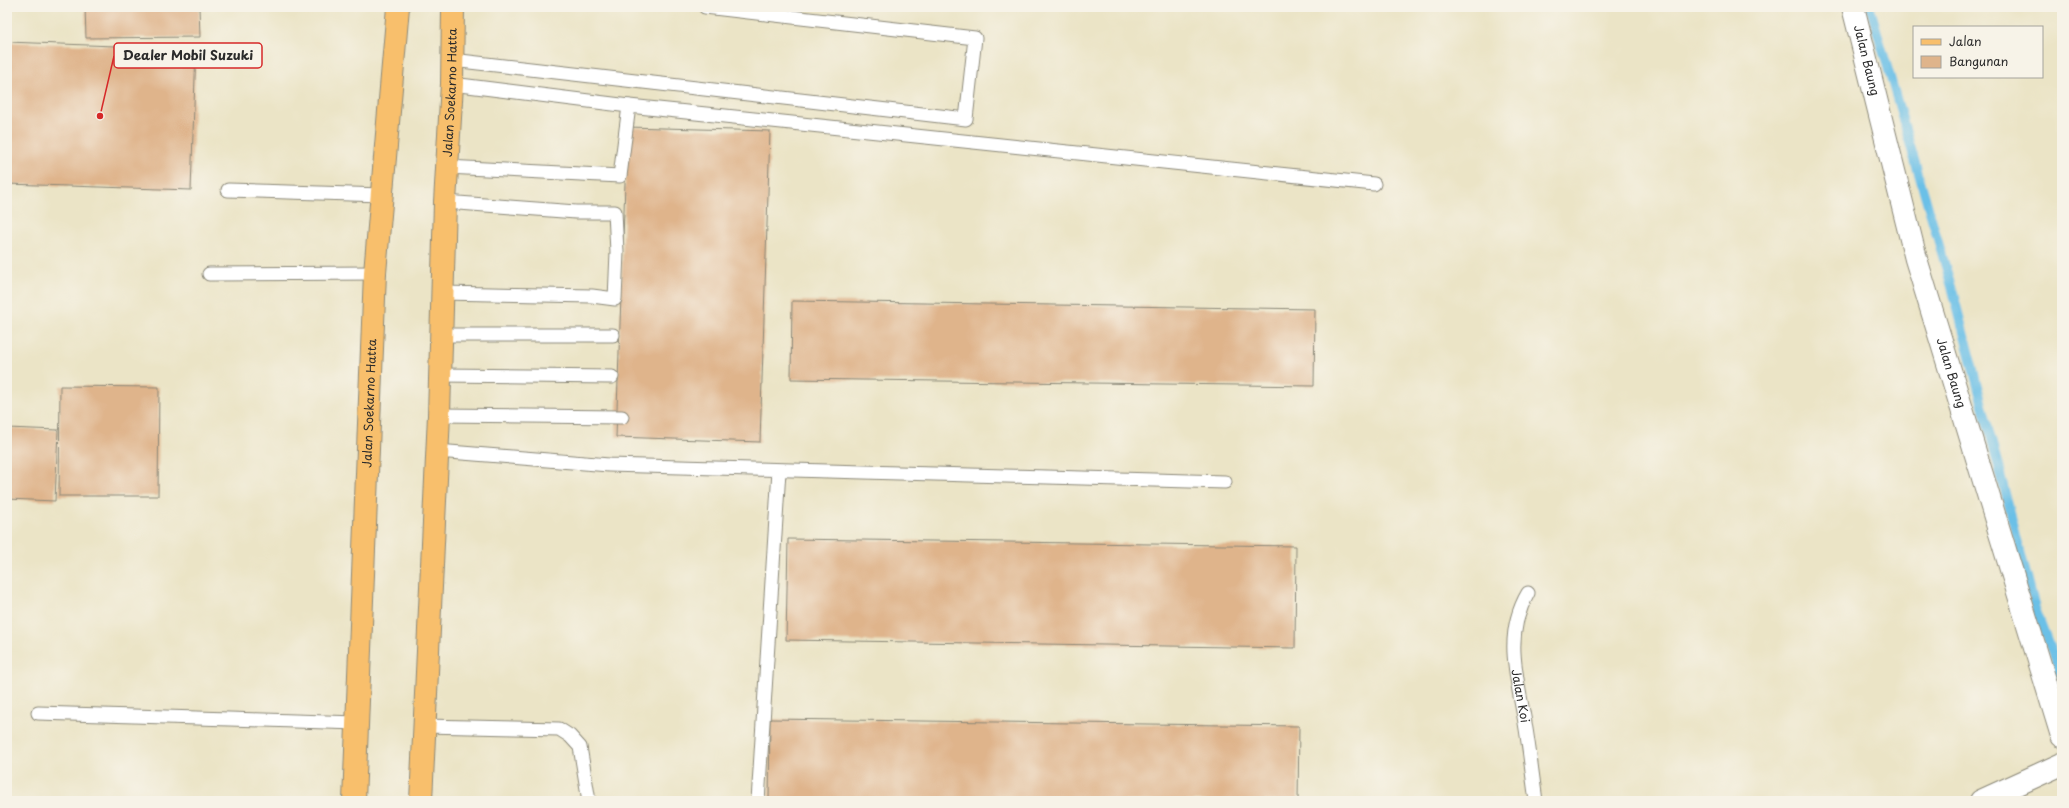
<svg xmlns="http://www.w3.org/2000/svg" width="2069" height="808" viewBox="0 0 2069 808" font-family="'Playpen Sans',sans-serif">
  <rect width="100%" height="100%" fill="#f7f3e8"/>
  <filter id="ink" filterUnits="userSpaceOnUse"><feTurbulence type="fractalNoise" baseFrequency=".025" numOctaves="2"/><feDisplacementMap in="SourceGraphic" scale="8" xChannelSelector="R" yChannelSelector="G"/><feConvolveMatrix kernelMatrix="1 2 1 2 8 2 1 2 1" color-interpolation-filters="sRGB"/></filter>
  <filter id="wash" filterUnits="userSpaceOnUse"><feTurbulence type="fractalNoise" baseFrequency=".012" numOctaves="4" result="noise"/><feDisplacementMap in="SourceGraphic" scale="16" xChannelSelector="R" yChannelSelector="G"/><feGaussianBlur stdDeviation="0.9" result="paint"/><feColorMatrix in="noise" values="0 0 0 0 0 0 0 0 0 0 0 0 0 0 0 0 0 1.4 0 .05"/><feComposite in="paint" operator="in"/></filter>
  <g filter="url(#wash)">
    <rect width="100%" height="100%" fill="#ebe4c6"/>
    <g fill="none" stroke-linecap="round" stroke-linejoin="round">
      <path stroke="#6bc0e7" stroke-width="9" d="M1870 7 1953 292 2035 607 2062 679"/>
    </g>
    <g id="blocks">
      <path fill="#dfb48b" d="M85 7H199L200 37 86 38Z
        M7 42 196 49 191 190 7 184Z
        M627 127 770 131 760 442 616 437Z
        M792 301 1315 309 1314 386 791 379Z
        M60 386 159 387 158 496H59Z
        M7 428 58 430 55 501 7 499Z
        M788 539 1296 546 1295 648 786 640Z
        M770 719 1299 726 1298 801H769Z"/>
    </g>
  </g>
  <g filter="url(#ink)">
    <use href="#blocks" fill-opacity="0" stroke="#8b8878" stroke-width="1"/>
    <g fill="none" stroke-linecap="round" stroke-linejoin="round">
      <g stroke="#8b8878" stroke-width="15">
        <g id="lane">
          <path d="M452 60 966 119 975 38 705 7"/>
          <path d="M452 84 629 106 1374 184"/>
          <path d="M447 167 620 176 629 106"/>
          <path d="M228 190 382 195"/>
          <path d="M209 274 375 273"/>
          <path d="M443 293 592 296 615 299 617 252 615 212H576L445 202"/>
          <path d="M441 335H613"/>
          <path d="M440 375 612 377"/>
          <path d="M439 415 622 417"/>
          <path d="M437 451 609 465 1225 482"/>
          <path id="s1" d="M1528 593C1504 634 1516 673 1524 717 1529 745 1532 773 1536 801"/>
          <path d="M38 713 357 723"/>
          <path d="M424 726 559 729 570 736 580 747 589 801"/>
          <path d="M758 801 779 471"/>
        </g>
      </g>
      <g stroke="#8b8878" stroke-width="24">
        <g id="street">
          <path id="s2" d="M1853 7 1916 259 2062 736"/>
          <path d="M1981 801 2062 764"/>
        </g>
      </g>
      <g stroke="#8b8878" stroke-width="24">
        <g id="primary">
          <path id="s3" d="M354 801 375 273 398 7"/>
          <path id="s4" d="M421 801 439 415 445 202 452 84 453 7"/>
        </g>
      </g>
      <use href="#lane" stroke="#fff" stroke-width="13"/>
      <use href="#street" stroke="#fff" stroke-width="22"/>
      <use href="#primary" stroke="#f8bf6c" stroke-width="22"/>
    </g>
  </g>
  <g text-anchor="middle" stroke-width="3" stroke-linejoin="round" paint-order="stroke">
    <g font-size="12" fill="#2b2b2b" stroke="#f7f3e8">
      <text dy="4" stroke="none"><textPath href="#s2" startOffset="55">Jalan Baung</textPath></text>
      <text dy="4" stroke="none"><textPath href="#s4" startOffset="709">Jalan Soekarno Hatta</textPath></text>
      <text dy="4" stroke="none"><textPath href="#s2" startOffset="379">Jalan Baung</textPath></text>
      <text dy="4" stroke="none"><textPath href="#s3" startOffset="398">Jalan Soekarno Hatta</textPath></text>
      <text dy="4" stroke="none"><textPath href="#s1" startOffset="106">Jalan Koi</textPath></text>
    </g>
  </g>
  <path fill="none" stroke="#d62828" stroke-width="1.5" d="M100 116L114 56"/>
  <circle fill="#d62828" stroke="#f7f3e8" stroke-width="1.5" cx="100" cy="116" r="4"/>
  <rect fill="#f7f3e8" stroke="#d62828" stroke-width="1.5" x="114" y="43" width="148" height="25" rx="4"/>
  <g font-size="13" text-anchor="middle" font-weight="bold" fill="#2b2b2b">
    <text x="188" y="60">Dealer Mobil Suzuki</text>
  </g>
  <rect width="2069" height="808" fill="none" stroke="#f7f3e8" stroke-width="24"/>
  <rect x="1913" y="26" width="130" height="52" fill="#f7f3e8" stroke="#a5a39c"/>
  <rect x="1921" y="39" width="20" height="6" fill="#f8bf6c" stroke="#a5a39c"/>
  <text x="1949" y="46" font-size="12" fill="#2b2b2b">Jalan</text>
  <rect x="1921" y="56" width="20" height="12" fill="#dfb48b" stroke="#a5a39c"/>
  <text x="1949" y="66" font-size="12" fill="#2b2b2b">Bangunan</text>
</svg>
